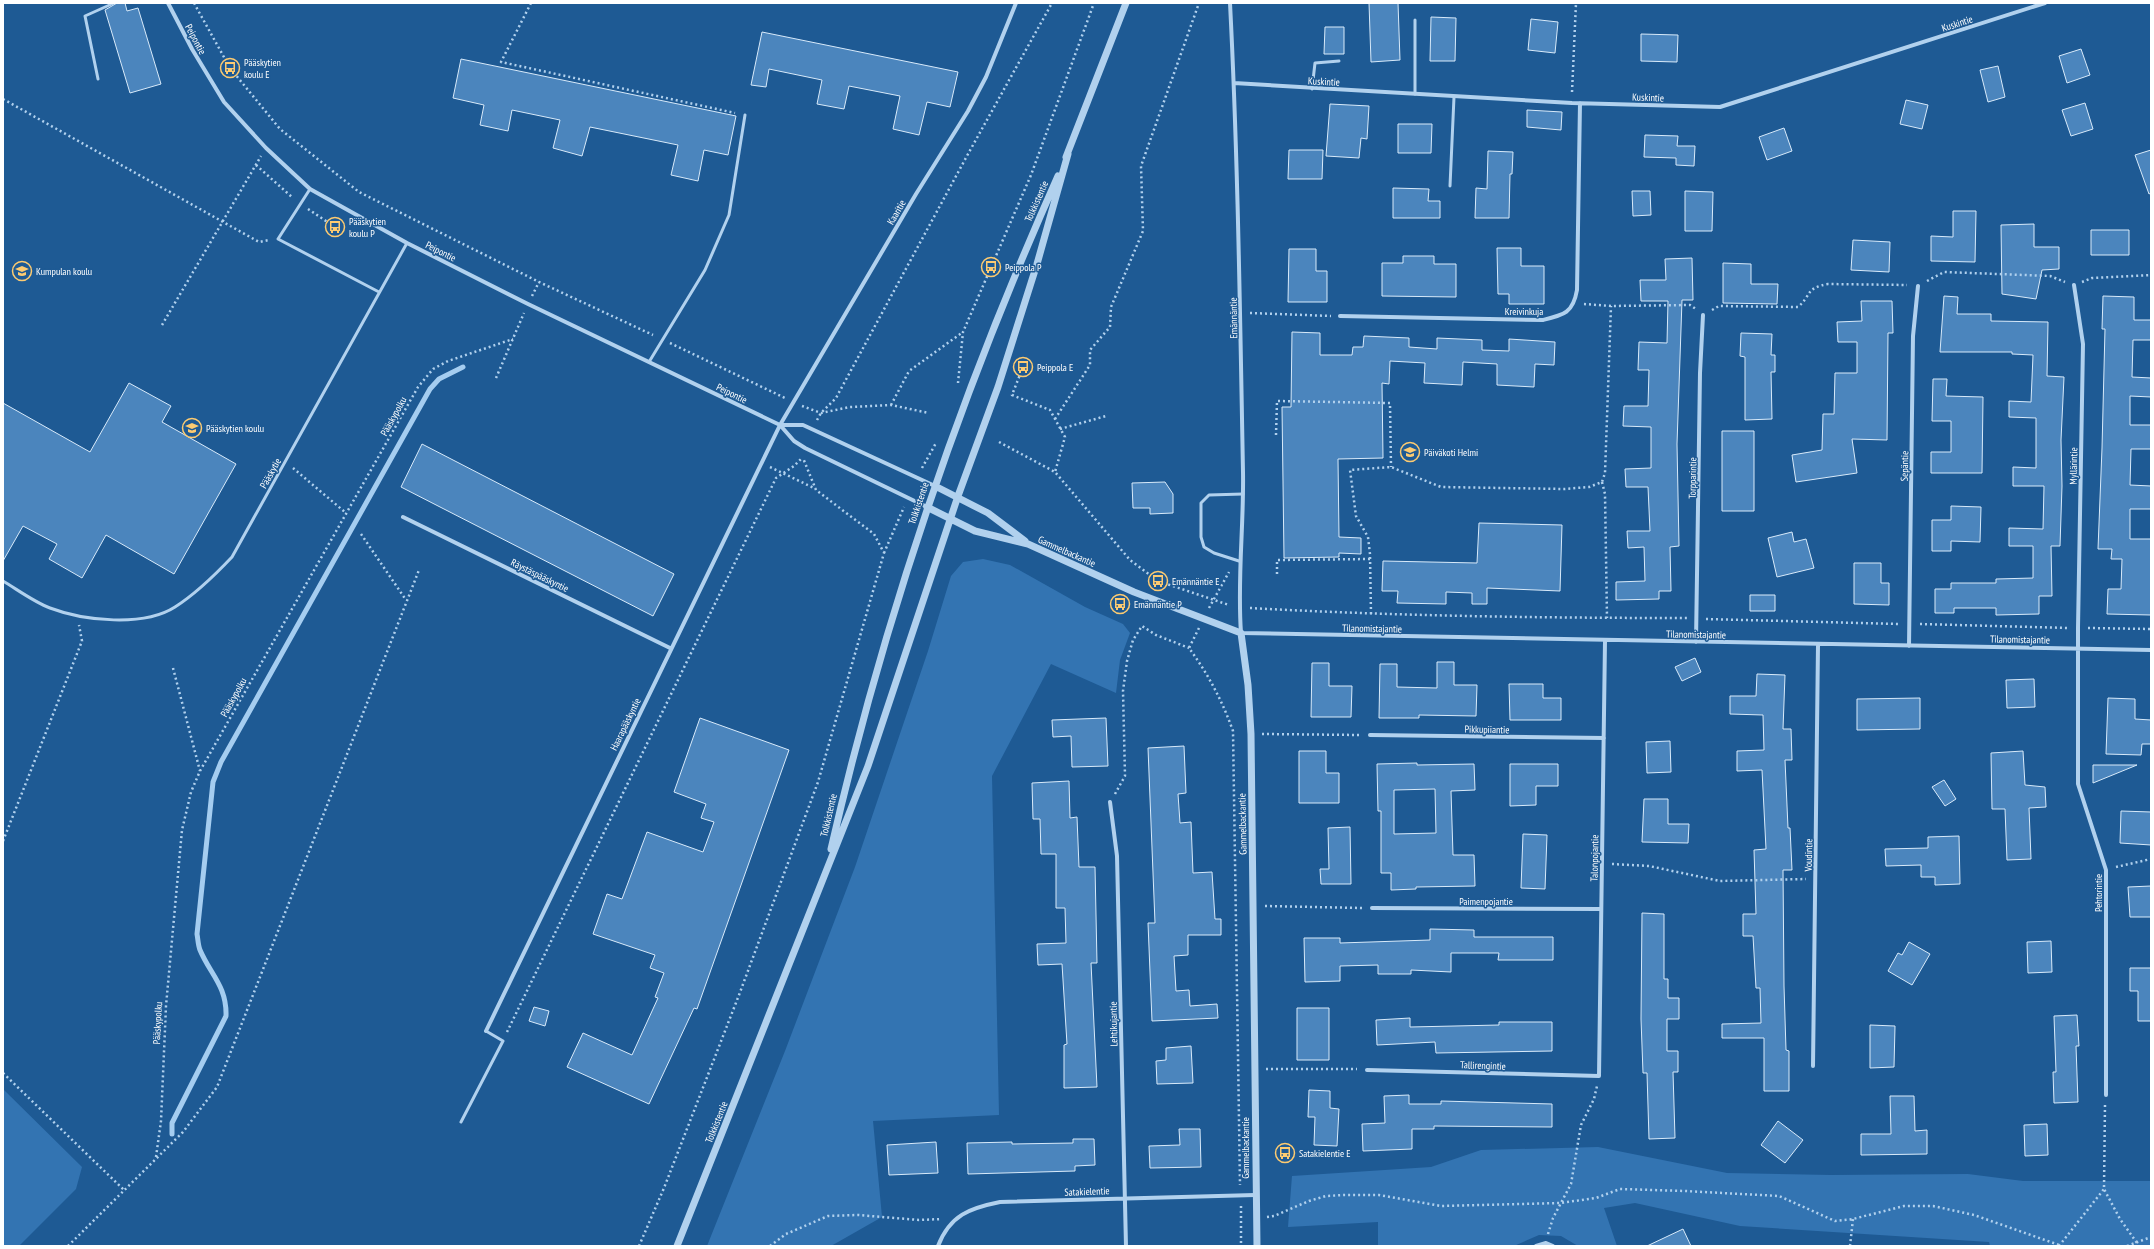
<svg xmlns="http://www.w3.org/2000/svg" width="2154" height="1249" viewBox="0 0 2154 1249" font-family="'PT Sans Narrow',sans-serif">
  <rect width="100%" height="100%" fill="#1e5a94"/>
  <path fill="#3374b2" d="M983 559 1010 565 1085 607 1123 624 1130 633 1120 660 1116 693 1051 664 992 776 999 1115 873 1121 882 1217 831 1246H707L785 1051 855 867 928 651 951 576 963 562Z
    M3 1089 82 1167 76 1189 19 1246H3Z
    M1598 1147 1727 1173 1831 1175 1968 1174 2023 1181H2151V1246H1990L1989 1242 1740 1226 1635 1203 1604 1208 1617 1246H1578L1561 1236 1539 1235 1514 1246H1378V1222L1288 1227 1292 1176 1431 1167 1481 1150Z"/>
  <g fill="none" stroke-linecap="round" stroke-linejoin="round">
    <path stroke="#a5cdf0" stroke-width="5" d="M172 1134V1123L226 1016C227 986 210 974 200 950 198 945 198 939 197 934L213 782 221 762 430 389 439 379 463 367"/>
  </g>
  <path fill="#4b85bd" stroke="#d8eafa" fill-rule="evenodd" d="M117 3H125L127 11 138 8 161 84 130 93 105 10Z
    M1369 3H1398L1400 60 1371 62Z
    M1431 17 1456 18 1455 61H1430Z
    M1531 19 1558 22 1555 53 1528 50Z
    M1325 27H1344V54H1324Z
    M762 32 958 72 950 107 927 102 919 135 893 129 900 96 849 86 844 109 817 104 822 80 769 69 766 87 751 85Z
    M1641 34 1678 35 1677 62 1641 61Z
    M2081 49 2090 75 2067 83 2059 56Z
    M461 59 736 116 728 155 704 150 698 181 671 175 678 145 590 127 582 156 553 148 560 120 512 110 508 131 480 125 484 105 453 98Z
    M1998 66 2005 97 1988 102 1980 70Z
    M1906 100 1928 105 1922 129 1900 124Z
    M2085 103 2093 129 2071 136 2062 110Z
    M1330 104 1369 106 1367 139 1361 138 1359 158 1326 156Z
    M1527 110 1562 112 1561 130 1527 127Z
    M1398 124H1432L1431 153H1398Z
    M1784 128 1792 151 1767 160 1759 137Z
    M1645 135 1678 136 1677 146H1695L1694 166 1676 165V158L1644 157Z
    M1289 150H1323L1322 179H1288Z
    M2151 150V193L2149 194 2135 155Z
    M1488 151 1513 152 1512 174H1510L1509 218H1475L1476 188 1487 189Z
    M1393 188 1429 189 1428 201H1440V218H1393Z
    M1632 191H1650L1651 215 1633 216Z
    M1685 191 1713 192 1712 231H1685Z
    M1953 211H1976L1975 262 1931 261V236L1953 237Z
    M2034 224V247H2059V269L2042 270 2036 299 2002 294 2001 225Z
    M2091 230H2129V255H2091Z
    M1853 240 1890 242 1889 272 1851 270Z
    M1497 248H1521V266H1544V304H1509V294H1498Z
    M1289 249H1316V271H1327V302H1288Z
    M1403 256H1434V264H1456V297L1382 296V263H1403Z
    M1692 258 1693 300H1682L1677 444 1679 546 1670 547 1671 591H1659V599L1616 600V582L1645 581 1644 547 1628 548 1627 531H1650L1648 487H1626L1625 469 1651 468V427L1623 426 1624 406H1648L1649 370H1638L1639 342 1667 343 1668 301H1641L1640 280H1666L1665 259Z
    M1723 263 1751 264V284H1778L1777 304 1723 303Z
    M1944 296 1958 297 1957 314H1991V321L2048 322 2047 376 2064 377 2061 440 2062 486 2060 546H2051L2052 596H2039V614L1996 615V608H1954V613H1935V589H1951V583H1996V579L2033 578V546H2009V528L2043 529 2044 486H2013V467L2036 468V418L2009 417V401L2031 402 2033 355 2012 354V352H1940Z
    M2103 296 2134 297V320H2151V340H2133L2132 377 2151 378V397L2130 396V425H2151V449H2131L2130 485 2151 486V509H2130V539H2151V615L2107 614 2108 589H2121L2122 559H2111L2112 549H2098L2102 448 2105 329H2102Z
    M1861 301H1892L1893 333H1888L1887 440 1852 439 1857 473 1796 482 1792 455 1822 450 1823 414H1834L1835 373H1857V342H1838L1837 322 1862 321Z
    M1292 332 1320 333V355H1352L1353 347H1363L1364 336 1409 338V347L1437 349V338L1482 340V350L1509 351V339L1555 342 1554 365 1535 364 1534 387 1497 385V364L1463 362 1462 385 1424 383 1425 363 1390 361 1389 384 1382 383 1383 458 1338 459 1339 537 1361 538V554L1339 553V557L1284 558 1282 407H1291Z
    M1741 333 1772 334 1771 355H1775V372H1771L1772 419 1745 420V357L1740 356Z
    M1933 379H1947L1946 396 1983 397 1982 473H1931V452H1951V421H1932Z
    M129 383 171 406 162 422 236 464 174 574 106 535 82 578 49 559 57 544 23 526 3 561V403L90 452Z
    M1722 431H1754V511H1722Z
    M422 444 674 574 653 616 401 487Z
    M1165 482 1173 494V513L1150 514V508H1133L1132 483Z
    M1951 506 1981 507 1980 542 1951 541V551H1932V520H1951Z
    M1479 523 1562 525 1560 591 1487 588V604H1472V593L1446 592V604L1397 603 1398 591H1382L1383 561 1477 563Z
    M1792 532 1794 542 1806 539 1814 568 1777 577 1768 538Z
    M1854 563H1881V583H1889V605L1854 604Z
    M1750 595H1775V611H1750Z
    M1695 658 1701 672 1682 681 1675 667Z
    M1437 662H1454V685H1477L1476 716 1419 715V718H1379L1380 664H1397V687L1437 688Z
    M1312 663H1329V686H1352L1351 717H1311Z
    M1757 674 1785 675 1783 729H1791L1792 760H1785L1788 828H1790L1792 870H1783L1784 986 1786 1050 1789 1051V1091H1764V1038H1722V1024L1761 1023 1760 988H1756L1753 936H1743V914H1756L1754 850 1766 849 1762 770 1737 771V751L1764 750 1763 715 1730 714V696H1756Z
    M2034 679 2035 707 2007 708 2006 680Z
    M1509 684H1543V698H1561V720H1510Z
    M1920 698V729L1857 730V699Z
    M2108 698 2135 699V719L2151 720V744H2142L2141 755 2106 754Z
    M700 718 789 750 697 1009 694 1008 649 1104 567 1067 583 1033 632 1055 658 998 655 997 664 973 650 968 655 955 593 934 607 894 622 899 647 832 703 852 714 822 701 818 706 804 674 792Z
    M1106 718 1108 766 1072 767 1071 736 1053 737 1052 720Z
    M1670 741 1671 772 1647 773 1646 742Z
    M1184 746 1186 793 1178 794 1180 823 1191 822 1193 873 1212 872 1215 919H1221V935H1188V955L1174 956 1176 991 1189 990 1190 1006 1217 1004 1218 1018 1152 1021 1148 923H1155L1148 748Z
    M1299 751H1326V773H1339V803H1299Z
    M2023 751 2025 785 2045 787 2046 807 2029 808 2031 859 2007 860 2005 809H1992L1991 753Z
    M1417 763V765L1474 764 1475 790 1451 791 1453 855H1474L1475 886 1416 887V889L1391 890V873H1381V811H1378L1377 764ZM1435 789 1436 833 1394 834V790Z
    M1510 764H1558V786H1536V805L1510 806Z
    M2093 765H2137L2093 783Z
    M1944 780 1956 799 1945 806 1932 787Z
    M1069 781 1070 818 1077 817 1079 867H1095L1097 963H1091L1097 1087 1064 1088V1045L1067 1044 1062 964 1038 965 1037 944 1066 943 1065 908H1056V854H1041L1040 819H1033L1032 783Z
    M1644 799H1668V824H1689L1688 843 1642 842Z
    M2121 811 2151 812V845L2120 843Z
    M1350 827 1351 884H1321L1320 869H1329L1328 828Z
    M1523 834 1547 835 1545 889 1521 888Z
    M1959 836 1960 884 1935 885V877H1921V865L1886 866 1885 849 1928 848V837Z
    M2151 886V917H2130L2128 887Z
    M1642 913 1664 914V979H1668V998H1679V1019H1667V1051H1678V1072H1673L1675 1138 1649 1139 1647 1073H1643L1641 1019Z
    M1430 929 1474 930V937H1553V960H1498L1499 953H1451V972L1411 970V974H1378V965L1340 966V981L1305 982 1304 938H1340V943L1430 940Z
    M2051 941 2052 972 2028 973 2027 942Z
    M1909 942 1930 954 1912 985 1888 971 1898 953 1902 955Z
    M2130 968H2151V1021H2138V991H2130Z
    M534 1007 549 1011 545 1026 529 1021Z
    M1297 1008H1329V1060H1297Z
    M2077 1015 2079 1046H2076L2078 1102 2054 1103 2053 1072H2056L2054 1016Z
    M1410 1018V1027L1499 1025V1022H1552V1051L1436 1053 1435 1042 1377 1045 1376 1020Z
    M1870 1025 1895 1026 1894 1067 1870 1068Z
    M1191 1046 1193 1083 1157 1084 1156 1061 1166 1060V1048Z
    M1309 1090 1330 1091V1108L1339 1109 1337 1146 1314 1145 1315 1117H1308Z
    M1409 1095V1104H1441V1101L1552 1104V1127L1434 1126V1129H1412V1149L1363 1151 1362 1124 1385 1123 1384 1096Z
    M1890 1096H1914L1915 1131 1927 1130V1154L1861 1155V1134H1891Z
    M1778 1121 1803 1140 1785 1163 1761 1145Z
    M2047 1124 2048 1155 2025 1156 2024 1125Z
    M1179 1129H1200L1201 1167 1150 1168 1149 1146 1180 1145Z
    M1073 1139H1094L1095 1165 1075 1166V1171L968 1174 967 1143 1012 1142V1144L1073 1143Z
    M936 1142 938 1173 889 1175 887 1145Z
    M1683 1229 1691 1246H1647Z"/>
  <g fill="none" stroke-linecap="round" stroke-linejoin="round">
    <path stroke="#b1d1ee" stroke-width="2.5" stroke-dasharray="2 3" stroke-linecap="butt" d="M194 3 230 68 280 129 359 192 539 282 653 335
      M531 3 501 62 735 113
      M1572 92 1576 3
      M3 99 259 242 269 240
      M256 165 293 198
      M308 209 335 227
      M1927 281 1944 272 2050 276 2065 282
      M2082 282 2092 278 2151 275
      M532 296 539 282
      M1584 304 1611 306 1690 305 1696 309
      M1712 310 1719 306 1798 307C1812 295 1805 288 1828 284L1907 285
      M1250 313 1331 316
      M162 325 261 156
      M670 343 785 398
      M1023 367 1012 395 1050 410 1065 437 1055 472
      M496 378 524 313
      M958 383 963 332 1031 175 1094 3
      M891 405 909 371 963 332
      M802 406 821 413 850 407 891 405 929 413
      M1055 419 1090 365V350L1110 327 1111 307 1143 231 1141 166 1199 3
      M817 420 821 413 836 398 968 154 1052 3
      M1060 429 1106 416
      M1276 435 1277 401 1390 403 1391 467
      M999 442 1055 472 1130 560 1158 581 1229 605
      M770 467 816 489
      M293 468 346 513
      M922 468 936 443
      M1602 482 1605 494 1607 618
      M361 534 406 600
      M884 553 904 507
      M1277 574V560L1371 559
      M1209 608 1229 572
      M1250 608C1395 616 1541 618 1687 618
      M1371 614 1370 554 1368 537 1356 516 1350 470 1391 467 1441 487 1564 489 1589 487 1602 482 1605 473 1611 306
      M1706 619 1899 624
      M1920 624 2069 628
      M1199 628 1189 648C1208 674 1222 700 1233 731L1240 1185
      M2088 628 2151 629
      M173 668 200 771
      M1262 734 1361 735
      M1115 794 1125 776 1123 691 1127 661 1133 640 1142 626 1156 635 1189 648
      M3 841 82 641 79 625
      M1612 864 1649 866 1720 881 1806 879
      M2116 867 2151 859
      M1265 906 1362 908
      M507 1032 776 478 794 466 802 458
      M1266 1069H1357
      M3 1073 124 1190
      M2105 1105 2104 1189 2120 1219 2137 1243
      M156 1157 161 1121 166 1006 182 830 191 792 200 771 418 387 433 369 448 361 513 339
      M1241 1206V1246
      M1267 1217 1274 1216 1309 1201 1326 1196 1345 1195H1379L1441 1206 1480 1205 1560 1203 1596 1198 1620 1189 1685 1191 1779 1196 1835 1221 1853 1219 1904 1206H1933L1974 1215 2062 1246
      M1548 1234 1553 1218 1571 1184 1581 1125 1594 1099 1597 1086
      M68 1246 183 1132 217 1087 419 570
      M639 1246 664 1188 739 995 818 782 884 553 874 534 816 490 803 458
      M770 1246 786 1234 828 1216 858 1215 919 1220 942 1219
      M1850 1246 1853 1219
      M2059 1246 2104 1189
      M2127 1246 2151 1237"/>
    <path stroke="#b1d1ee" stroke-width="3" d="M98 79 85 16 114 3
      M1312 89 1315 63 1339 61
      M1415 94V20
      M1450 186 1454 97
      M310 189 278 239 379 292
      M649 362 705 270 729 215 745 115
      M1239 561 1214 553 1204 547 1201 537V503L1209 495 1243 494
      M3 581C18 590 34 602 50 608 84 621 144 627 175 607 197 593 215 575 232 557L407 243
      M461 1122 503 1041 486 1031"/>
    <path stroke="#b1d1ee" stroke-width="4" d="M168 3 192 49 224 102 266 148 310 189 407 243 528 304 780 425H803L935 486
      M1230 3C1238 159 1240 315 1243 472 1244 526 1237 579 1241 633L2151 650
      M1234 83 1572 103 1720 107 2045 3
      M2074 285 2083 344 2078 628V784L2106 870V1095
      M1340 316 1543 320C1564 315 1573 313 1577 290L1580 103
      M780 425 794 441 805 448 927 507
      M403 517 670 648
      M1696 642 1700 373 1703 315
      M1909 646 1913 336 1918 286
      M1370 735 1604 738
      M1110 802 1117 856 1126 1246
      M1372 908 1600 909
      M486 1031 780 425 916 194 968 111 986 77 1016 3
      M1813 1066 1818 645
      M1367 1070 1599 1076 1605 641
      M938 1246C950 1215 970 1208 1000 1202L1255 1195
      M1536 1246 1546 1243 1553 1246"/>
    <path stroke="#b1d1ee" stroke-width="7" d="M1066 157 1126 3
      M935 486 988 513 1025 541
      M927 507 975 531 1028 544 1134 592 1241 633 1248 685 1251 734 1257 1246
      M831 849C884 618 961 393 1058 176
      M677 1246 868 766 958 496 998 387 1037 264 1068 154"/>
  </g>
  <defs>
    <g id="bus-ring" transform="scale(1)"><circle r="9.5" fill="#1e5a94" stroke="#fdcb71" stroke-width="1.5"/><path d="M-5-6H5V4H4V6H2V4H-2V6H-4V4H-5ZM-3.5-4V0h7V-4ZM-3.5 1.2v1.5H-2V1.2ZM2 1.2v1.5H3.5V1.2Z" fill="#fdcb71"/></g>
    <g id="school-ring" transform="scale(1)"><circle r="9.5" fill="#1e5a94" stroke="#fdcb71" stroke-width="1.5"/><path d="M0-5L7-2L0 1L-7-2ZM-4 1L0 2.5L4 1V4Q0 6-4 4Z" fill="#fdcb71"/></g>
  </defs>
  <g fill-rule="evenodd">
    <use href="#bus-ring" x="230" y="68"/>
    <use href="#bus-ring" x="335" y="227"/>
    <use href="#bus-ring" x="991" y="267"/>
    <use href="#school-ring" x="22" y="271"/>
    <use href="#bus-ring" x="1023" y="367"/>
    <use href="#school-ring" x="192" y="428"/>
    <use href="#school-ring" x="1410" y="452"/>
    <use href="#bus-ring" x="1158" y="581"/>
    <use href="#bus-ring" x="1120" y="604"/>
    <use href="#bus-ring" x="1285" y="1153"/>
  </g>
  <g text-anchor="middle" stroke-width="3" stroke-linejoin="round" paint-order="stroke">
    <g font-size="10" fill="#fff" stroke="#1e5a94">
      <text transform="translate(1957 23) rotate(-18)" y="4">Kuskintie</text>
      <text transform="translate(196 39) rotate(62)" y="4">Peipontie</text>
      <text transform="translate(1324 81) rotate(3)" y="4">Kuskintie</text>
      <text transform="translate(1648 97) rotate(2)" y="4">Kuskintie</text>
      <text transform="translate(1036 201) rotate(-66)" y="4">Tolkkistentie</text>
      <text transform="translate(896 212) rotate(-60)" y="4">Kaaritie</text>
      <text transform="translate(441 251) rotate(27)" y="4">Peipontie</text>
      <text x="1524" y="315">Kreivinkuja</text>
      <text transform="translate(1233 318) rotate(-91)" y="4">Emännäntie</text>
      <text transform="translate(732 393) rotate(26)" y="4">Peipontie</text>
      <text transform="translate(393 416) rotate(-61)" y="4">Pääskypolku</text>
      <text transform="translate(1904 466) rotate(-89)" y="4">Sepäntie</text>
      <text transform="translate(2073 466) rotate(-89)" y="4">Myllärintie</text>
      <text transform="translate(270 473) rotate(-61)" y="4">Pääskytie</text>
      <text transform="translate(1692 478) rotate(-89)" y="4">Torpparintie</text>
      <text transform="translate(918 503) rotate(-71)" y="4">Tolkkistentie</text>
      <text transform="translate(1067 551) rotate(24)" y="4">Gammelbackantie</text>
      <text transform="translate(540 575) rotate(26)" y="4">Räystäspääskyntie</text>
      <text transform="translate(1372 628) rotate(1)" y="4">Tilanomistajantie</text>
      <text transform="translate(1696 634) rotate(1)" y="4">Tilanomistajantie</text>
      <text transform="translate(2020 639) rotate(1)" y="4">Tilanomistajantie</text>
      <text transform="translate(233 697) rotate(-61)" y="4">Pääskypolku</text>
      <text transform="translate(625 724) rotate(-64)" y="4">Haarapääskyntie</text>
      <text transform="translate(1487 729) rotate(1)" y="4">Pikkupiiantie</text>
      <text transform="translate(828 815) rotate(-77)" y="4">Tolkkistentie</text>
      <text transform="translate(1242 824) rotate(-91)" y="4">Gammelbackantie</text>
      <text transform="translate(1808 855) rotate(-89)" y="4">Voudintie</text>
      <text transform="translate(1594 858) rotate(-89)" y="4">Talonpojantie</text>
      <text transform="translate(2098 893) rotate(-90)" y="4">Pehtorintie</text>
      <text x="1486" y="905">Paimenpojantie</text>
      <text transform="translate(157 1023) rotate(-87)" y="4">Pääskypolku</text>
      <text transform="translate(1113 1024) rotate(-91)" y="4">Lehtikujantie</text>
      <text transform="translate(1483 1065) rotate(2)" y="4">Tallirengintie</text>
      <text transform="translate(716 1122) rotate(-68)" y="4">Tolkkistentie</text>
      <text transform="translate(1245 1148) rotate(-90)" y="4">Gammelbackantie</text>
      <text transform="translate(1087 1191) rotate(-2)" y="4">Satakielentie</text>
    </g>
    <g font-size="10" fill="#fff" stroke="#1e5a94" text-anchor="start">
      <text x="244" y="66">Pääskytien<tspan x="244" dy="12">koulu E</tspan></text>
      <text x="349" y="225">Pääskytien<tspan x="349" dy="12">koulu P</tspan></text>
      <text x="1005" y="271">Peippola P</text>
      <text x="36" y="275">Kumpulan koulu</text>
      <text x="1037" y="371">Peippola E</text>
      <text x="206" y="432">Pääskytien koulu</text>
      <text x="1424" y="456">Päiväkoti Helmi</text>
      <text x="1172" y="585">Emännäntie E</text>
      <text x="1134" y="608">Emännäntie P</text>
      <text x="1299" y="1157">Satakielentie E</text>
    </g>
  </g>
  <rect width="2154" height="1249" fill="none" stroke="#ffffff" stroke-width="8"/>
</svg>
